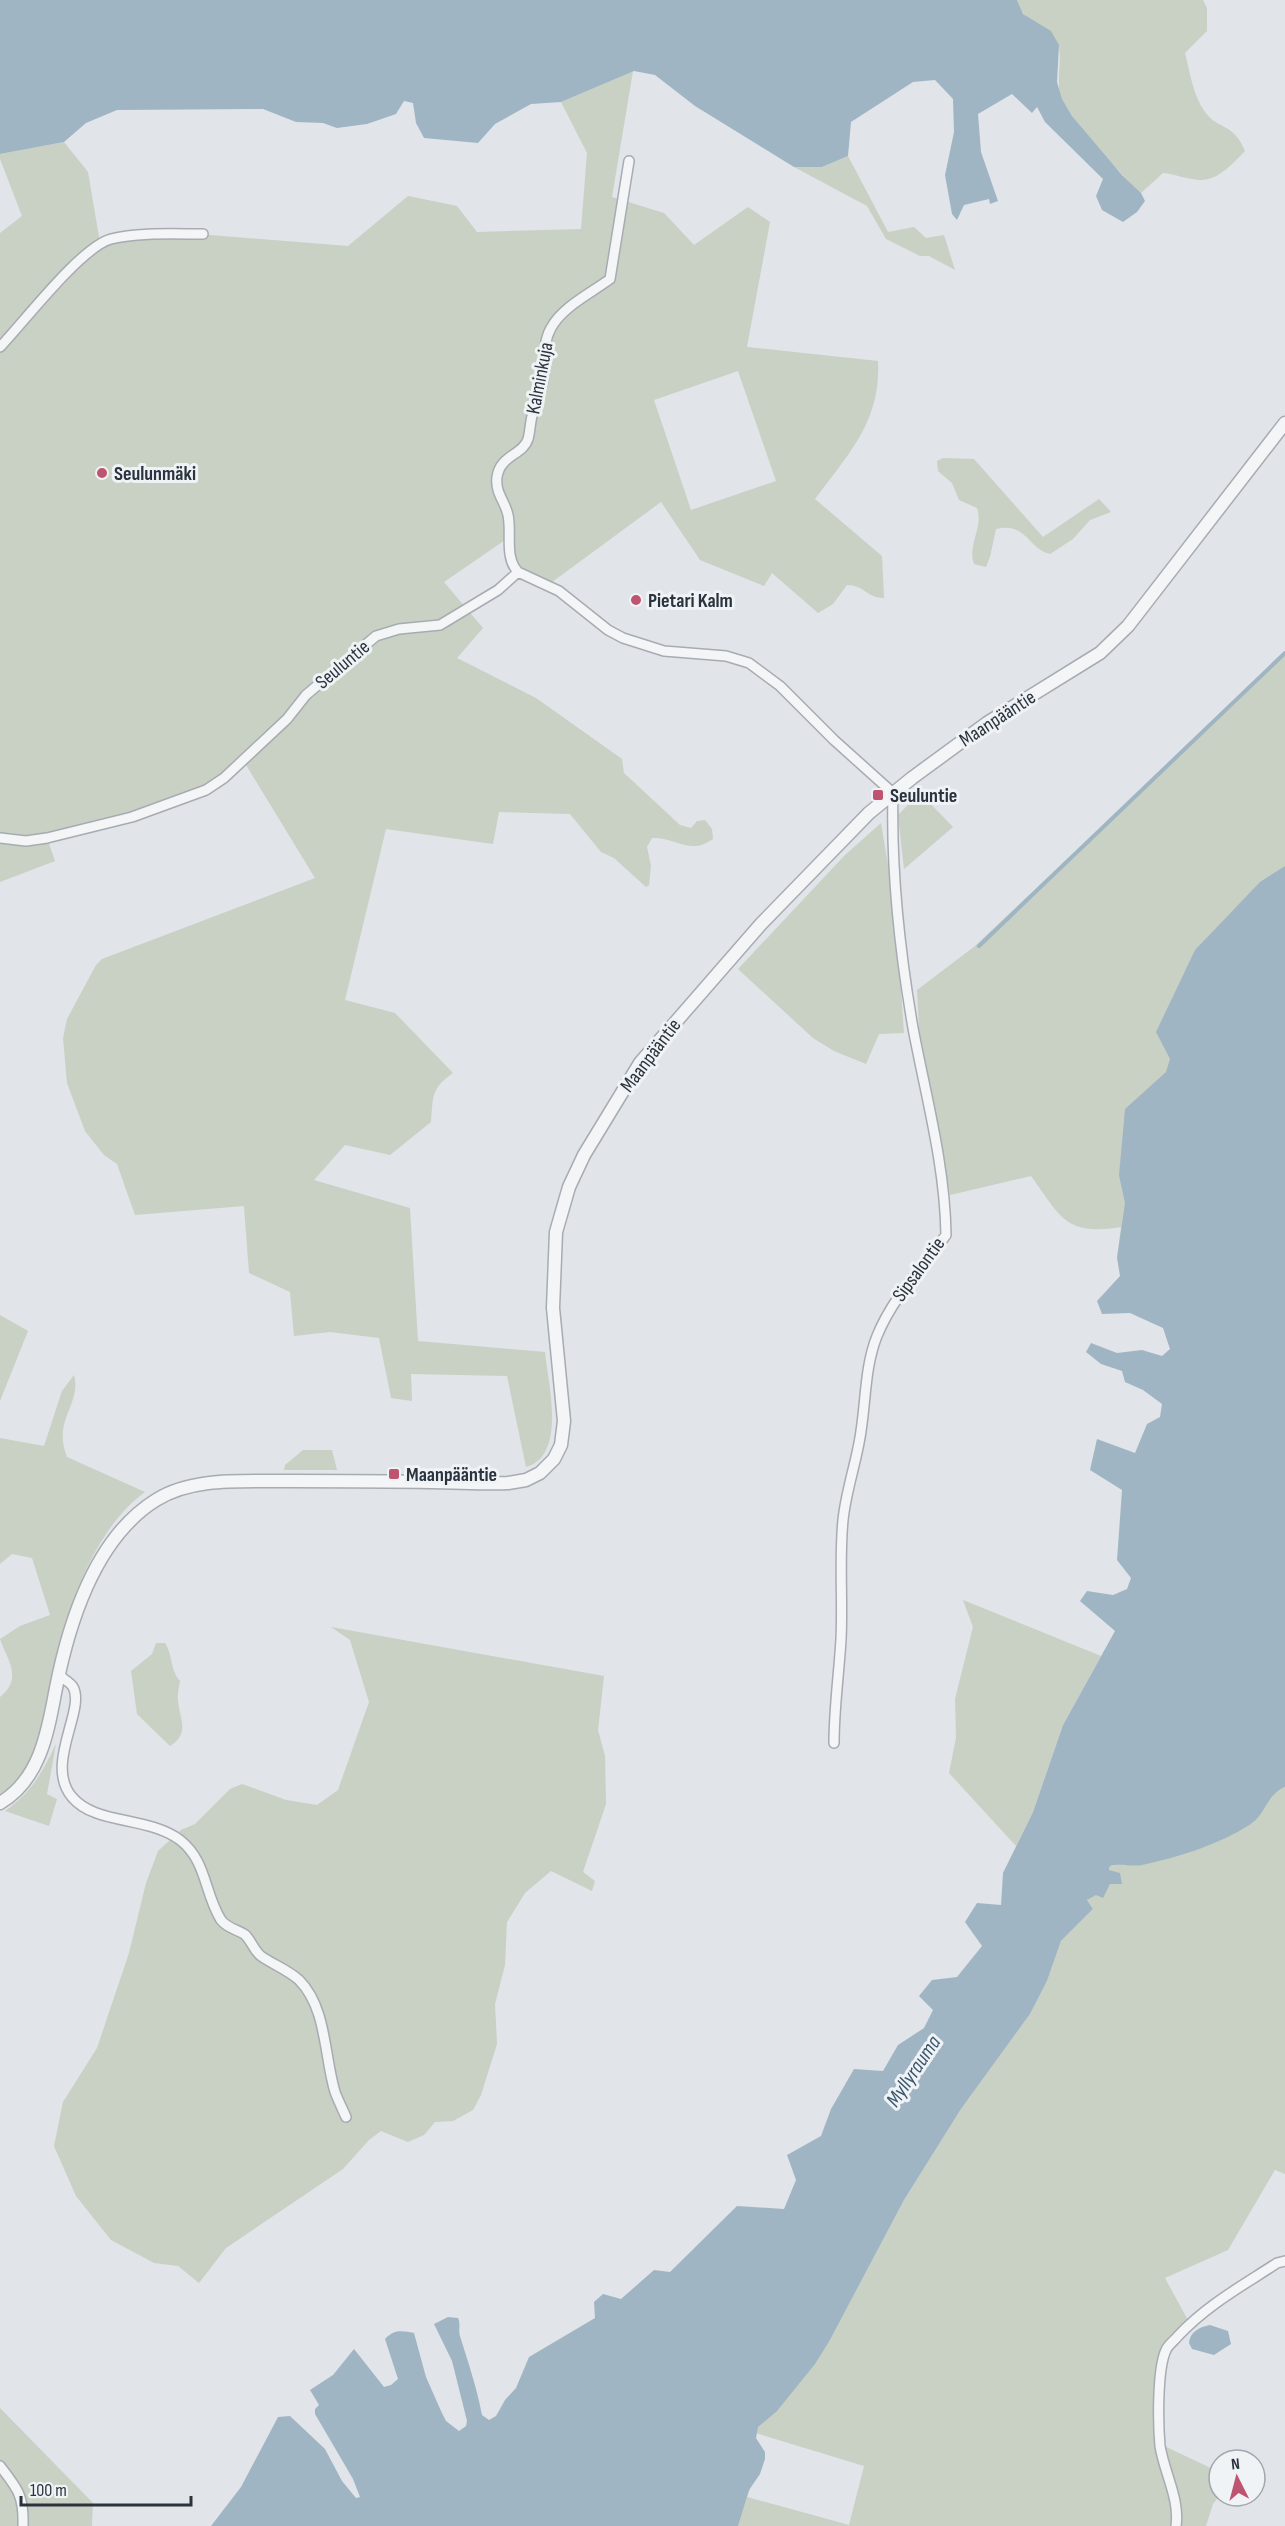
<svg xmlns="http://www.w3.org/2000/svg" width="1285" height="2526" viewBox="0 0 1285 2526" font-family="'Sofia Sans Condensed',sans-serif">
  <rect width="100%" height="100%" fill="#e1e4e8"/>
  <path fill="#c8d1c3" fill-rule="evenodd" d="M1017 0H1203L1207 8V31L1185 53C1190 73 1193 95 1205 112 1218 130 1234 123 1245 151 1233 163 1219 180 1201 180 1190 180 1175 174 1163 173L1141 193C1123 176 1069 119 1061 97 1055 80 1064 56 1057 42 1050 26 1032 26 1023 13 1020 10 1019 4 1017 0Z
    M633 71 612 197 664 213 694 245 748 207 770 222 747 347 878 361C881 422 848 454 815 499L882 556 884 598C867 598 864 585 847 585L833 604 818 613 772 573 764 586 700 560 661 502 548 585 518 572 508 538 444 582 483 628 457 658 536 698 622 759 624 773 680 825 691 828 697 821 705 820 712 829 713 839C690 856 676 837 652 838L647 847 651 866 649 885 646 887 614 858 601 852 570 814 499 812 493 844 386 829 345 1000 395 1013 453 1073C431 1088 433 1097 431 1122L390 1155 345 1145 314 1180 410 1208 418 1341 545 1352C548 1383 567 1456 526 1467L507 1376 411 1374 412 1401 391 1398 379 1338 330 1332 294 1336 290 1292 249 1273 244 1206 135 1215 117 1164 104 1155 85 1131 67 1083 63 1038 67 1019 96 965 102 959 315 878 243 760 206 790 47 838 55 861 0 882V233L22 216 0 159V154L64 142 88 172 100 243 109 239 198 234 348 246 408 196 457 206 477 232 581 229 587 153 561 102ZM738 371 776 481 691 510 654 400Z
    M848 156 888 232 914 227 926 238 944 235 955 270 929 256H920L886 239 867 206 794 167H822Z
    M943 458 974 459 1043 537 1099 499 1111 512 1090 520 1073 539 1050 554C1027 548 1027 522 996 529L990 557 986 567 974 564C967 545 984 527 977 508L959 500 952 483 938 471 937 461Z
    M1285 653V986L1117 1258 1121 1227C1065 1236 1061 1217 1031 1176L950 1195 919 1029 917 990 975 946Z
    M920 793 953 827 904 869 898 815Z
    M881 823 895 908 904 1033 879 1034 866 1064 834 1051 813 1038 738 969 845 855Z
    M0 1315 28 1331 0 1401Z
    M74 1375C82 1404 52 1420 67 1457L145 1492C93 1529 64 1616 51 1677 42 1718 43 1771 0 1794V1697C23 1678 8 1661 0 1639L20 1626 50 1615 32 1558 12 1554 0 1564V1592V1438L44 1446 62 1391Z
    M303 1450H332L337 1470H284L285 1465Z
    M963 1600 1101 1656 1063 1725 1033 1812 1016 1846 949 1773 956 1738 955 1699 973 1627Z
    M331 1627 604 1676 598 1730 605 1756 606 1804 583 1872 595 1881 592 1891 551 1871 525 1893 507 1922 505 1965 495 2004 497 2044 481 2095 473 2110 453 2121 435 2122 424 2135 408 2142 381 2131 369 2140 343 2169 226 2248 199 2283 178 2266 154 2263 111 2240 76 2196 54 2146 63 2102 97 2048 129 1953 146 1883 158 1851 181 1830 195 1824 230 1789 242 1784 286 1800 317 1805 338 1790 369 1702 350 1640Z
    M156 1643H165C173 1655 170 1670 180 1681 179 1687 177 1695 178 1701 180 1720 190 1733 170 1746L137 1714 131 1671 152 1654Z
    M56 1744 47 1794 57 1799 49 1826 5 1811C33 1791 41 1774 56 1744Z
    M1285 1787V2174L1275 2170 1228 2250 1165 2278 1190 2324 1166 2350 1160 2444 1219 2472V2496L1213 2504 1206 2526H692L752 2484 747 2497 849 2525 864 2466 746 2430 830 2340 904 2200 961 2109 1030 2014 1047 1981 1061 1941 1093 1909 1087 1900C1094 1893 1109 1893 1110 1881 1110 1876 1109 1871 1110 1866L1120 1864 1140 1865 1159 1860 1253 1823 1266 1803 1279 1789Z
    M0 2408 93 2503 92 2526H0Z"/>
  <path fill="#a0b5c4" d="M0 0H1017L1023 14 1051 31 1059 45 1057 82 1062 99 1072 116 1122 175 1141 193 1145 201 1137 212 1123 222 1102 210 1096 196 1103 179 1045 122 1037 107 1032 113 1012 94 978 114 981 152 998 201 990 204 989 199 964 205 957 220 952 214 945 175 954 132 953 99 935 80 913 82 851 122 848 156 822 167H794L695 106 655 75 634 71 561 102 531 104 495 124 478 143 424 138 416 123 413 103 404 101 396 114 367 124 337 128 323 123 296 122 263 109 117 110 86 123 64 142 0 154Z
    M1285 866V1787C1267 1794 1265 1815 1251 1824 1218 1845 1179 1857 1142 1865 1131 1867 1121 1863 1110 1866L1109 1870 1120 1873 1122 1884H1110L1103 1898 1096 1895 1087 1900 1093 1909 1061 1941 1047 1981 1030 2014 961 2109 904 2200 830 2340 815 2364 777 2411 758 2427 756 2438 765 2452V2459L760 2474 749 2490 738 2526H211L241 2487 278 2417 290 2416 325 2449 342 2481 356 2498 360 2497 353 2479 315 2414V2409L319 2405 310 2390 333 2375 354 2349 384 2387 391 2385 398 2379 385 2339C395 2329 402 2331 414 2333L426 2377 441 2411 446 2421 459 2431 466 2426 467 2421 452 2361 434 2324 448 2317 458 2318C461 2324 458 2330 460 2336 468 2362 477 2388 482 2415L489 2420 496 2416 505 2400 516 2388 529 2357 595 2318 594 2302 603 2294 621 2299 654 2270 670 2272 737 2206 784 2209 796 2180 787 2155 821 2136 831 2109 854 2069 883 2071 898 2045 924 2028 933 2010 919 1996 932 1980 957 1977 982 1946 965 1922 977 1903 1001 1905 1003 1873 1033 1812 1063 1725 1115 1631 1080 1601 1087 1591 1113 1595 1127 1589 1131 1578 1117 1560 1122 1490 1090 1470 1097 1439 1135 1453 1147 1424 1160 1417 1162 1404 1143 1390 1125 1382 1122 1371 1101 1364 1086 1352 1091 1343 1117 1353 1142 1350 1162 1356 1170 1349 1163 1328 1130 1313 1102 1314 1097 1301 1120 1276 1117 1258 1125 1203 1119 1175 1125 1109 1166 1072 1170 1059 1156 1032 1195 950 1260 882Z
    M1210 2325 1228 2331 1231 2344 1214 2355 1192 2349 1189 2343C1190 2332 1199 2327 1210 2325Z"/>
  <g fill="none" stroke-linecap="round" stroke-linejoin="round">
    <path stroke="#a0b5c4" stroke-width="4" d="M979 946 1285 653"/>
    <g stroke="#a7acb2" stroke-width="12">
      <path id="minor" d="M0 347C24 322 81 247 111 239 137 232 176 234 203 234
        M518 572C504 557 512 534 508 515 505 501 495 493 497 477 500 455 523 455 528 439 530 432 530 424 532 416 535 402 543 388 544 373 545 357 543 342 551 328 562 307 591 293 610 279L629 161
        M0 838 26 841 47 838 132 817 206 790 224 778 287 719 306 695 376 636 399 629 440 625 498 590 518 572 559 591 608 630 623 638 664 651 726 656 749 663 780 686 834 740 893 793C891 869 900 953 913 1028 926 1097 945 1165 946 1235 921 1269 893 1297 877 1336 865 1366 866 1399 861 1431 857 1461 846 1490 843 1520 839 1560 843 1599 841 1639 839 1674 834 1708 834 1743
        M59 1675C63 1679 70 1682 73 1687 86 1710 44 1764 72 1797 95 1825 148 1816 180 1840 207 1861 204 1893 221 1920 227 1928 236 1929 244 1934 251 1939 253 1950 261 1956 272 1964 288 1970 299 1980 327 2008 324 2056 335 2092 338 2100 342 2108 346 2117
        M0 2466C18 2489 24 2496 23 2526
        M1176 2526C1180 2499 1164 2472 1160 2446 1158 2424 1157 2369 1166 2350 1168 2345 1175 2340 1178 2336 1207 2305 1242 2286 1277 2263L1285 2261"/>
    </g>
    <g stroke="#a7acb2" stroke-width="15">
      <path id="tertiary" d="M0 1803C41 1779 48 1730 56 1688 69 1622 95 1538 156 1500 194 1476 247 1482 289 1481 336 1481 383 1481 431 1482 456 1482 482 1484 508 1483L526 1480 540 1473 554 1459 561 1445 564 1421 553 1308 556 1232 569 1187 584 1155 640 1063 761 924 869 813 912 778 987 723 1100 653 1128 626 1285 423"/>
    </g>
    <use href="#minor" stroke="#f3f5f7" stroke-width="9"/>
    <use href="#tertiary" stroke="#f3f5f7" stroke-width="12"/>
  </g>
  <g fill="#bf5470" stroke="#f0f3f6" stroke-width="2">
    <circle cx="102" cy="473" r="6"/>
    <circle cx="636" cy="600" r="6"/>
    <rect x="872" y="789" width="12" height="12" rx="3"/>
    <rect x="388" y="1468" width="12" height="12" rx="3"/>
  </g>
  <g text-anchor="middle" stroke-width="6" stroke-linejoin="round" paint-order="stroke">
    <g font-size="20" fill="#2b343e" stroke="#f0f3f6">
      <text transform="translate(539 378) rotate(-79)" y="7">Kalminkuja</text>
      <text transform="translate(342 664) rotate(-40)" y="7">Seuluntie</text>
      <text transform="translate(997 718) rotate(-33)" y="7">Maanpääntie</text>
      <text transform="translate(650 1055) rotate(-53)" y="7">Maanpääntie</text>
      <text transform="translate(918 1269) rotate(-54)" y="7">Sipsalontie</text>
    </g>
    <g font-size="20" font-weight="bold" fill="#2b343e" stroke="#f0f3f6" text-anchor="start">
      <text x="114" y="480">Seulunmäki</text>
      <text x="648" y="607">Pietari Kalm</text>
      <text x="890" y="802">Seuluntie</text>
      <text x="406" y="1481">Maanpääntie</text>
    </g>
    <g font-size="21" font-style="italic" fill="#3a576d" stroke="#f0f3f6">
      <text transform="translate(913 2071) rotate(-56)" y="7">Myllyrauma</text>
    </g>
  </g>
  <g transform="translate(1237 2478) rotate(354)"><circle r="28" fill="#f0f3f6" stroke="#a1a7ac" stroke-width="1.5"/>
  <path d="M0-4.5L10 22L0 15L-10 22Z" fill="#bf5470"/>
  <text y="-9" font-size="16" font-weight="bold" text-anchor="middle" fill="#2b343e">N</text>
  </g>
  <path d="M21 2496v9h170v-9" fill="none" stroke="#2b343e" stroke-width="3"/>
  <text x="30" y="2496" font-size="18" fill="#2b343e" stroke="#f0f3f6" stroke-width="4.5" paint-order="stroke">100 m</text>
</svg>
